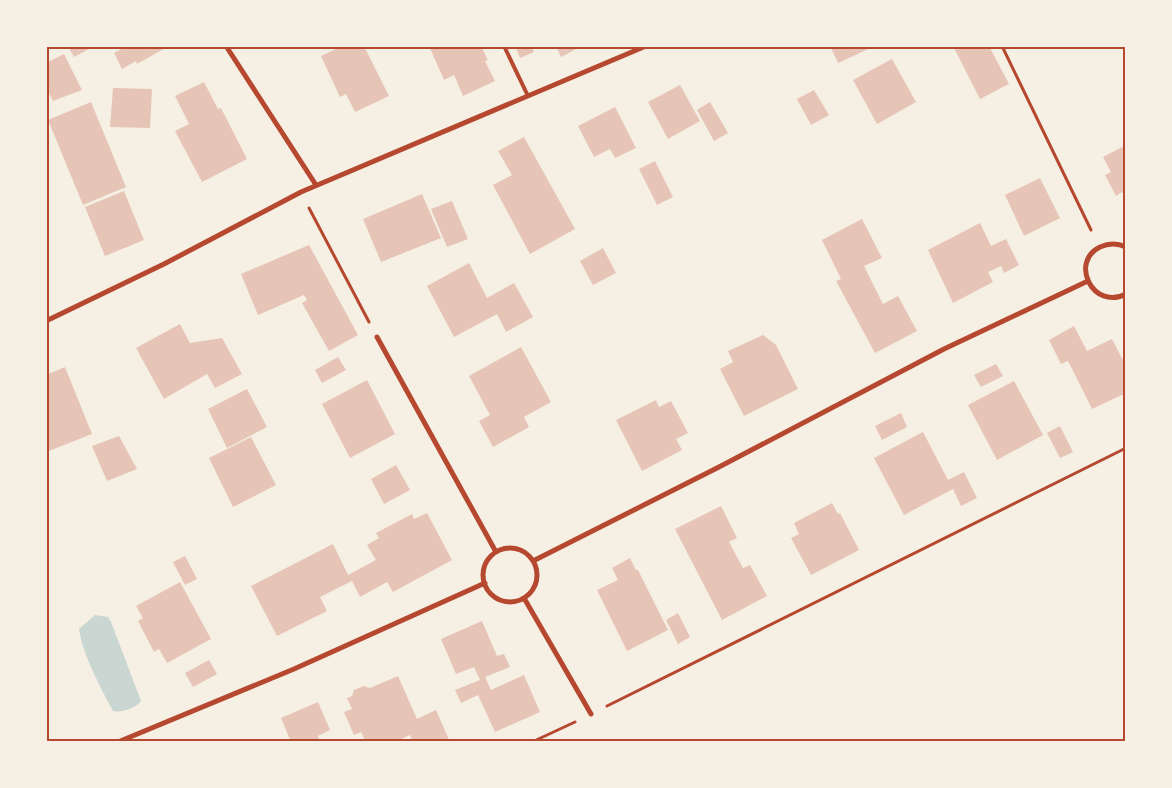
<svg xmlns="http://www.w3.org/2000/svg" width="1172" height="788" viewBox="0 0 1172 788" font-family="'DejaVu Sans',sans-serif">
  <rect width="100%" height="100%" fill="#f6efe4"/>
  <path fill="#c9d6d2" d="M95 615 108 617 111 622 141 701C136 708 121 713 113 711 100 687 83 655 79 629Z"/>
  <path fill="#e6c5b7" d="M68 46H95L74 57Z
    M127 46H169L137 64 136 61 122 69 114 53Z
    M342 46H364L389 96 355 112 346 94 340 97 321 56Z
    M429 46H481L488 60 485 61 495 81 463 96 454 75 444 80Z
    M515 46H531L534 52 520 58Z
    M556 46H582L561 57Z
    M830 46H875L838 63Z
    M953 46H989L1009 84 980 99Z
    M64 54 82 90 53 101 46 87V63Z
    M892 59 916 102 877 124 853 80Z
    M204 82 218 109 221 108 247 159 202 182 175 131 189 124 175 96Z
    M680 85 700 121 668 139 648 102Z
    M113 88 152 89 150 128 110 127Z
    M814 90 829 115 811 125 797 99Z
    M91 102 126 187 83 205 48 120Z
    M710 102 728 133 714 141 697 110Z
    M615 107 636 148 615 158 610 149 594 157 578 126Z
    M524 137 575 229 530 254 493 185 512 175 498 151Z
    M1126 145V199L1122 192 1116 196 1105 175 1111 172 1103 157Z
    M655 161 673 197 657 205 639 169Z
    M1040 178 1060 218 1024 236 1005 195Z
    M124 191 144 240 105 256 85 207Z
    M422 194 441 238 381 262 363 219Z
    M452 201 468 239 447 247 431 209Z
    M862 219 882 258 864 266 883 304 898 296 917 331 875 353 836 281 841 279 822 240Z
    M980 223 991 246 1006 239 1019 265 1004 273 1001 266 988 272 993 282 953 303 928 250Z
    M309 245 358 335 329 351 302 303 307 300 304 295 258 315 241 274Z
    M603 248 616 273 593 285 580 261Z
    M469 263 487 298 514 283 533 317 506 332 497 314 454 337 427 286Z
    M180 324 190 343 222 338 242 374 215 388 207 374 164 399 136 348Z
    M1074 326 1087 351 1112 339 1126 366V393L1092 409 1068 361 1061 364 1049 340Z
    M763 335 776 345 798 389 744 416 720 369 733 362 728 351Z
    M521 347 551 402 524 417 529 427 493 447 479 421 490 415 469 376Z
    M338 357 346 370 322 383 315 370Z
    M996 364 1003 376 981 387 974 375Z
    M65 367 92 434 46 452V375Z
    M367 380 395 434 350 458 322 404Z
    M1014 381 1043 435 997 460 968 405Z
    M247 389 267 427 227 448 208 409Z
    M656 400 659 407 671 401 688 433 676 439 682 450 642 471 616 420Z
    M901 413 907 427 882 440 875 426Z
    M1060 426 1073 452 1060 458 1047 433Z
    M923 432 948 480 964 472 977 498 961 506 953 489 904 515 874 458Z
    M119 436 137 469 107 481 92 446Z
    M251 437 276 485 233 507 209 458Z
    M396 465 410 490 384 504 371 479Z
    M832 503 838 514 840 513 859 550 811 575 791 538 799 534 794 523Z
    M721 506 737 538 729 542 743 568 750 565 767 596 722 620 675 529Z
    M427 513 452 560 393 592 387 582 360 597 352 581 320 597 327 611 277 636 251 586 333 544 348 575 376 560 367 545 379 538 376 533 412 514 414 519Z
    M185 556 197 579 185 585 173 562Z
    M630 558 636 570H638L668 630 627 651 597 590 618 580 612 568Z
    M180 582 211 639 167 663 159 649 154 652 138 621 143 618 136 606Z
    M678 613 690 637 678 644 666 620Z
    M482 621 497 656 504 654 510 667 485 677 491 690 524 675 540 712 495 732 478 695 461 703 455 690 480 680 474 667 456 674 441 639Z
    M209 660 217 674 193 687 185 673Z
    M398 676 417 719 436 710 450 742H413L410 735 395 742H366L361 732 354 735 344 712 352 709 347 698 352 696 354 690 364 686 370 688Z
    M318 702 330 730 318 736 320 742H291L281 718Z"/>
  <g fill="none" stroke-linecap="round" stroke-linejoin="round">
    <path stroke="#b5482f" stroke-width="3" d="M1002 46 1091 230
      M309 208 369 322
      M607 706 1126 448
      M532 742 575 722"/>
    <path stroke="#b5482f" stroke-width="4" d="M504 46 528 96"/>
    <path stroke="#b5482f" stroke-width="5" d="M226 46 316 185
      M1126 247C1117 243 1109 243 1100 247 1069 262 1093 311 1126 294
      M46 321 164 264 301 192 646 46
      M377 337 496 552
      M483 575a27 27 0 1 1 54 0a27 27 0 1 1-54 0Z
      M533 561 719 467 944 349 1088 281
      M524 598 591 714
      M118 742 294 669 485 583"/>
  </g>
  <rect width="1172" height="788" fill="none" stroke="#f6efe4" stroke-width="95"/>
  <rect x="48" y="48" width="1076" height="692" fill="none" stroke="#b5482f" stroke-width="2"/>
</svg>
